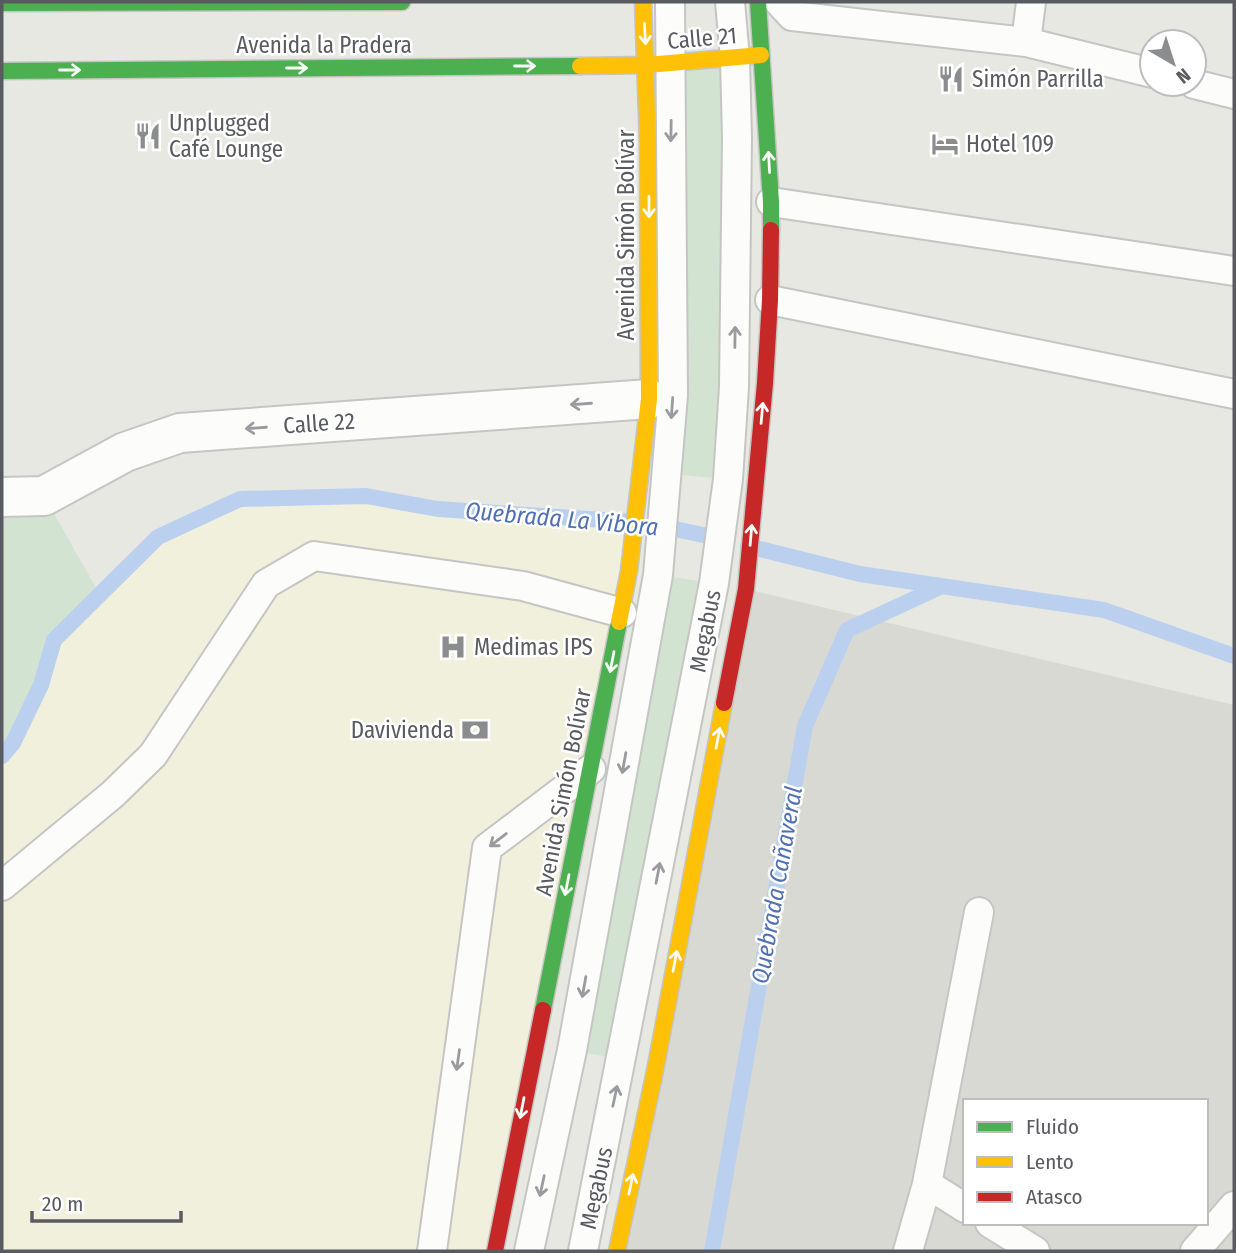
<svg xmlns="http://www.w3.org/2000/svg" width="1236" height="1253" viewBox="0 0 1236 1253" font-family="'Fira Sans Condensed',sans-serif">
  <rect width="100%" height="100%" fill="#e8e8e3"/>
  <path fill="#f1f0dd" d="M366 496 438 509 633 521 495 1251H2V756L13 743 41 685 54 640 158 537 240 499Z"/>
  <path fill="#d9d9d4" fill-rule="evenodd" d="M746 589 1234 705V1251H617ZM965 1101H1206V1223H965Z"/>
  <path fill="#d2e3d2" d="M735 58 728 479 668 474 672 63Z
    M44 496 100 595 54 640 41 685 13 743 2 756V497Z
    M658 575 714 583 622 1060 572 1050Z"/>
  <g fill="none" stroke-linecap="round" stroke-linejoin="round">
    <path stroke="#bbd0ee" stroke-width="16" d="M656 525 727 540
      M748 546 860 574 1104 610 1234 656
      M2 756 13 743 41 685 54 640 158 537 240 499 366 496 438 509 634 522
      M712 1251 805 726 847 630 942 586"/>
    <g stroke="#c5c5c3" stroke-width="32">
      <path id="lane" d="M779 2 792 16 1026 42 1152 73
        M1026 42 1031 2
        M1194 84 1234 94
        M771 202 1234 271
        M770 300 1234 394
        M2 886 113 794 153 755 266 584 314 556 523 586 622 613
        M927 1184 965 1208
        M990 1223 1035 1251
        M432 1251 487 848 591 769
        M529 1251 572 1050 658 575 673 395 670 2
        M583 1251 714 583 728 479 734 387 737 138 735 58 730 2
        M908 1251 927 1184 979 912
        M1195 1251 1234 1206"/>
    </g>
    <g stroke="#c5c5c3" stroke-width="42">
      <path id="street" d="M2 497 44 496 125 452 180 433 649 399"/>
    </g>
    <g stroke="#c5c5c4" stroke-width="19">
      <path id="fast" d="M758 2 771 202V230
        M2 3 402 2
        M2 71 580 66
        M543 1010 619 622"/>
    </g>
    <g stroke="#c5c5c4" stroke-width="19">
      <path id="slow" d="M580 66 647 65 761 55
        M619 622 629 571 649 399 648 144 643 2
        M617 1251 656 1066 724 703"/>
    </g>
    <g stroke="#c5c5c4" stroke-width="19">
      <path id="jam" d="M724 703 746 589 765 383 770 300 771 230
        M495 1251 543 1010"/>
    </g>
    <use href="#lane" stroke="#fcfcfb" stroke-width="28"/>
    <use href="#street" stroke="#fcfcfb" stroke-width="38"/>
    <use href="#fast" stroke="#4caf50" stroke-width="16"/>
    <use href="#slow" stroke="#ffc107" stroke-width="16"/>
    <use href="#jam" stroke="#c62828" stroke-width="16"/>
  </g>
  <defs><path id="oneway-shaft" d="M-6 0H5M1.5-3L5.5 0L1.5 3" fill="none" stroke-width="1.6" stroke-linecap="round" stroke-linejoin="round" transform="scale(1.75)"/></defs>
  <g stroke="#f6fbf6">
    <use href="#oneway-shaft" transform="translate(645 34) rotate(87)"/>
    <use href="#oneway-shaft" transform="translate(525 66)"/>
    <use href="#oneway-shaft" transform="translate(297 68)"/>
    <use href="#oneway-shaft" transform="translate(70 70)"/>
    <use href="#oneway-shaft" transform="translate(769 162) rotate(-93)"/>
    <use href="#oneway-shaft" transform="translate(649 207) rotate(90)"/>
    <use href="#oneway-shaft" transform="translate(762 413) rotate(-85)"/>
    <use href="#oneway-shaft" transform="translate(751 535) rotate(-85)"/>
    <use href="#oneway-shaft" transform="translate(612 662) rotate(101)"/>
    <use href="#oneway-shaft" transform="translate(718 738) rotate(-79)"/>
    <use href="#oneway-shaft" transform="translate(567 885) rotate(101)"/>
    <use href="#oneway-shaft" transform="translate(675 961) rotate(-79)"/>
    <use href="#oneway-shaft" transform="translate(522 1108) rotate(101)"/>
    <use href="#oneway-shaft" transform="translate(631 1184) rotate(-78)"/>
  </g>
  <g stroke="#9a9b9e">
    <use href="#oneway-shaft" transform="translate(671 131) rotate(91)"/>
    <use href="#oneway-shaft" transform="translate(735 337) rotate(-89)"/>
    <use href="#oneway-shaft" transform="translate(581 404) rotate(176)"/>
    <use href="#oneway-shaft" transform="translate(672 408) rotate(94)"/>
    <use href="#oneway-shaft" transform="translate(256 428) rotate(176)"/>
    <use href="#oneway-shaft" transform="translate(624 763) rotate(100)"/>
    <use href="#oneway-shaft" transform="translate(498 840) rotate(142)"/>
    <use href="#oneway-shaft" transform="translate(658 873) rotate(-79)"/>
    <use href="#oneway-shaft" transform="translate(584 987) rotate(100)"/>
    <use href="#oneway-shaft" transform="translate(458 1060) rotate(98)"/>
    <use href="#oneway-shaft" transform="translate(615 1096) rotate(-78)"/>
    <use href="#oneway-shaft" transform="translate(542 1186) rotate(102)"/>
  </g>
  <defs>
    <g id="restaurant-bare" transform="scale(2.1)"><path d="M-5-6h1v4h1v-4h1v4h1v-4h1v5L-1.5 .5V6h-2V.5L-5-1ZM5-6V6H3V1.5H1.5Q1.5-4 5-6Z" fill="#8b8c8e" stroke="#fff" stroke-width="2.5" paint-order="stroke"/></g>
    <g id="hotel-bare" transform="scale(2.1)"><path d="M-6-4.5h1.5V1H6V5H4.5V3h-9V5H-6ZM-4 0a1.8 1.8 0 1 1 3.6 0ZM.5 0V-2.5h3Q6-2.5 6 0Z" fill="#8b8c8e" stroke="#fff" stroke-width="2.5" paint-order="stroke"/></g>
    <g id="hospital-bare" transform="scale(2.1)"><path d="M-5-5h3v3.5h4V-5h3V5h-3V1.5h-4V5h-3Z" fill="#8b8c8e" stroke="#fff" stroke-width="2.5" paint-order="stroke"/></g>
    <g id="bank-bare" transform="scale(2.1)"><path d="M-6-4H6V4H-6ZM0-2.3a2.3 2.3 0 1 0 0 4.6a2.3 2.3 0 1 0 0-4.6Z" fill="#8b8c8e" stroke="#fff" stroke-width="2.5" paint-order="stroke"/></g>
  </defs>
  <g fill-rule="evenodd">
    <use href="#restaurant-bare" x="951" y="79"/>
    <use href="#restaurant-bare" x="148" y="136"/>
    <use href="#hotel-bare" x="945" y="144"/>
    <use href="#hospital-bare" x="453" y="647"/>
    <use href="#bank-bare" x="475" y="730"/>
  </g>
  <g text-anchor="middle" stroke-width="5" stroke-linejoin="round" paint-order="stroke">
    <g font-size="23" fill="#595b60" stroke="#fff">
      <text transform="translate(702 38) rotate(-5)" y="8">Calle 21</text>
      <text x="324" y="53">Avenida la Pradera</text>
      <text transform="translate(626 235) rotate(-90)" y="8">Avenida Simón Bolívar</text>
      <text transform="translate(319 423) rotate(-4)" y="8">Calle 22</text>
      <text transform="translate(705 631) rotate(-79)" y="8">Megabus</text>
      <text transform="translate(563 792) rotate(-79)" y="8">Avenida Simón Bolívar</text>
      <text transform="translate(596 1188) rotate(-78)" y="8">Megabus</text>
    </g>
    <g font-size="23" fill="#595b60" stroke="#fff" text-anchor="start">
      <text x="972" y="87">Simón Parrilla</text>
      <text x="169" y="131">Unplugged<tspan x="169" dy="26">Café Lounge</tspan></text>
      <text x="966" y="152">Hotel 109</text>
      <text x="474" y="655">Medimas IPS</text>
      <text x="454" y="738" text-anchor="end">Davivienda</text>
    </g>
    <g font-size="24" font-style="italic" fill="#4f70b2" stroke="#fff">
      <text transform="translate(562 519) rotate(5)" y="8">Quebrada La Vibora</text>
      <text transform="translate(777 885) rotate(-80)" y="8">Quebrada Cañaveral</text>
    </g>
  </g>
  <rect width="1236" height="1253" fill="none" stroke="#595b60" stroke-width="7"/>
  <rect x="963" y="1099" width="245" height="126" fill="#ffffff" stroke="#bdbdbf" stroke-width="2"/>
  <rect x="977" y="1122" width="35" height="10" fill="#4caf50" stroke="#bdbdbf" stroke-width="2"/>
  <text x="1026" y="1134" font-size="21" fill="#595b60">Fluido</text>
  <rect x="977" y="1157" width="35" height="10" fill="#ffc107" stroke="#bdbdbf" stroke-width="2"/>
  <text x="1026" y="1169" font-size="21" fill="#595b60">Lento</text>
  <rect x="977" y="1192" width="35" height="10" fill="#c62828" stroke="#bdbdbf" stroke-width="2"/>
  <text x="1026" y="1204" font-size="21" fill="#595b60">Atasco</text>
  <g transform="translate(1173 63) rotate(141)"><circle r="33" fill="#ffffff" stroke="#bdbdbf" stroke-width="2"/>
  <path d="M0-5L12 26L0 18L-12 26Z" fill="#8b8c8e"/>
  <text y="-10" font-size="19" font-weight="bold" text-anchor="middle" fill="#595b60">N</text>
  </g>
  <path d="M32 1211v10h149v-10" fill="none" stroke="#595b60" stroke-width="3.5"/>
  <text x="42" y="1211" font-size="21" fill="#595b60" stroke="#ffffff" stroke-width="5" paint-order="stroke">20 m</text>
</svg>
